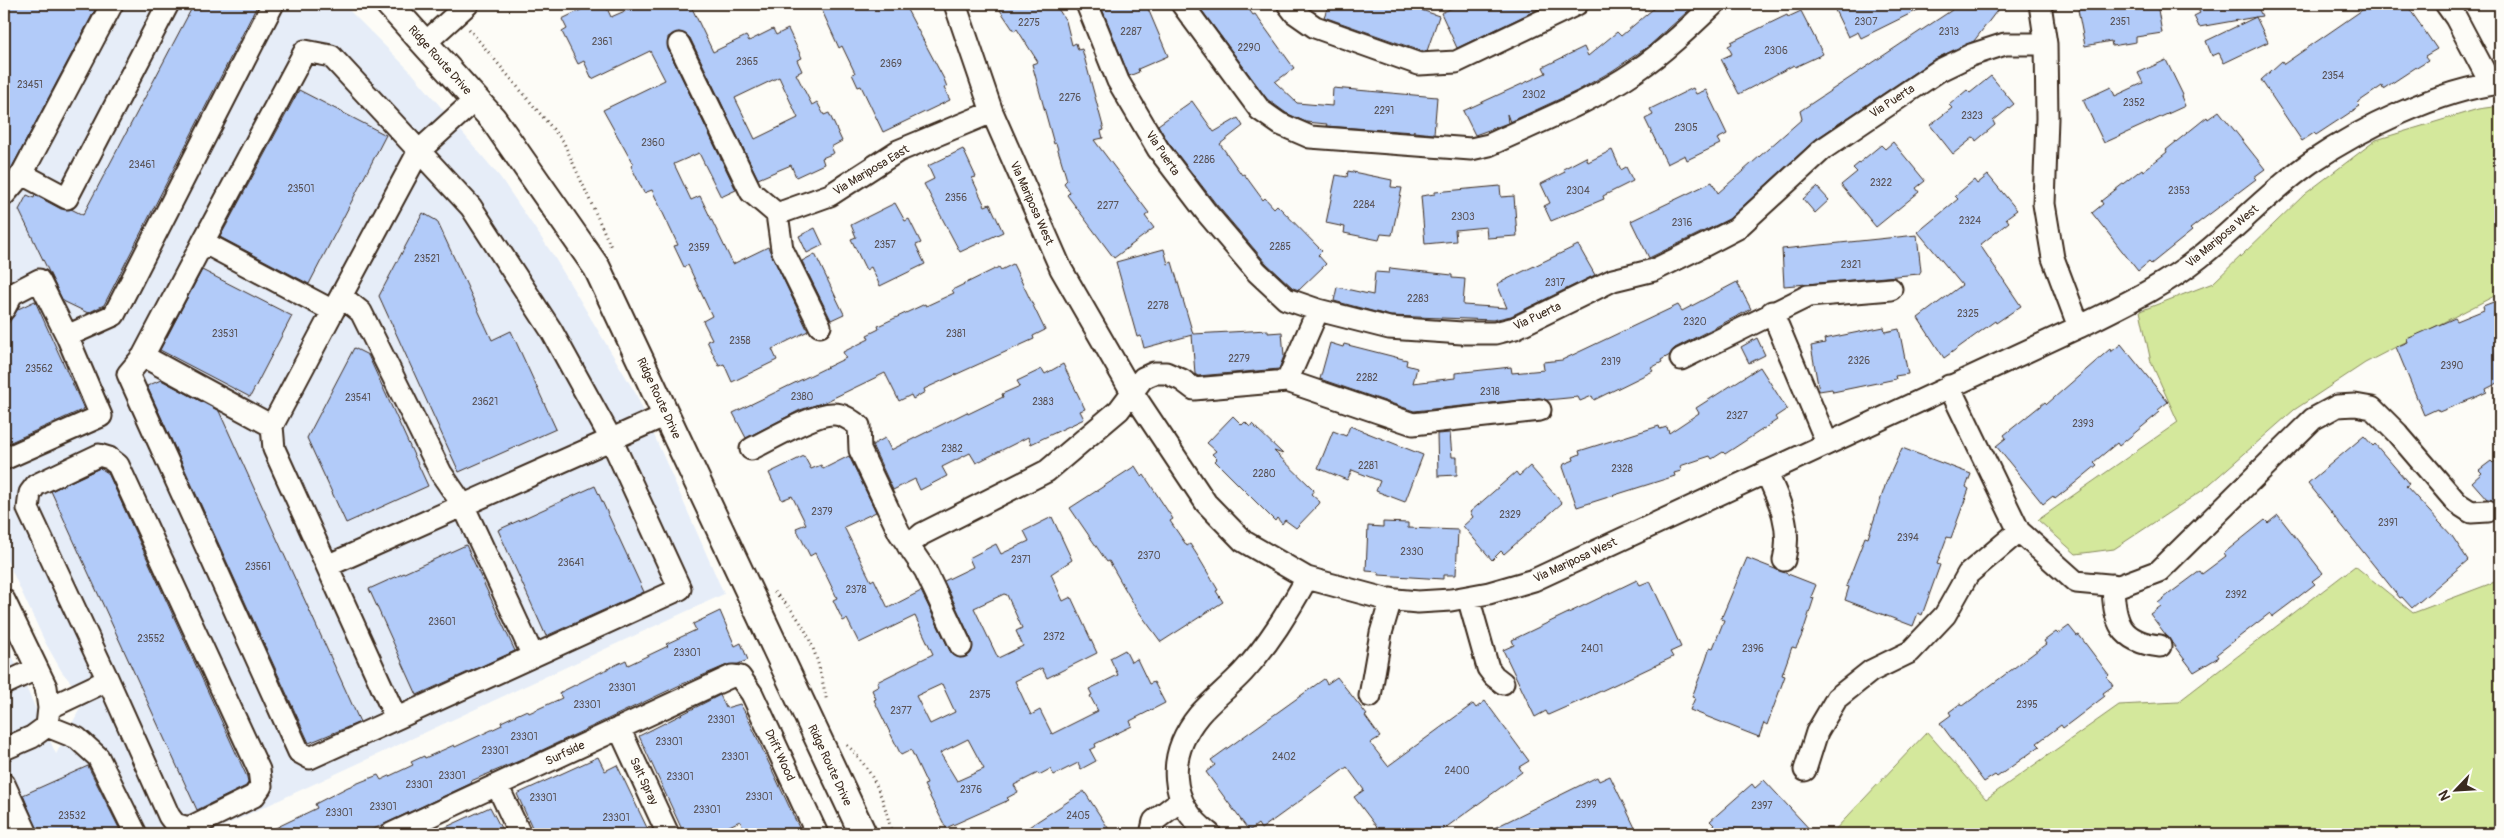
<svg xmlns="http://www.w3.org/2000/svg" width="2504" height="838" viewBox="0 0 2504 838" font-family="Pangolin,sans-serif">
  <rect width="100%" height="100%" fill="#fdfcf7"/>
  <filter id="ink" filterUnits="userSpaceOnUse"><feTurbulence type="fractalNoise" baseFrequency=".02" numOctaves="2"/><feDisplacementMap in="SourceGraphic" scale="10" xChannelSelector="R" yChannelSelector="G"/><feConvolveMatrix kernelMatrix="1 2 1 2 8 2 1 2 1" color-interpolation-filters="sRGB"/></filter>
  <g filter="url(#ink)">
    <path fill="#e6edf8" d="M4 4H343L412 73 500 177 553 255 636 394 724 594 206 834H4V638L56 754 85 699 62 672 45 642 4 554Z"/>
    <path fill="#d4e89c" stroke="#88895d" d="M2500 106V293L2365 363 2294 410 2203 490 2114 549 2076 554 2038 520 2178 422 2151 362 2140 311 2213 283 2305 194 2376 140 2478 109Z
      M2355 566 2413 613 2500 580V834H1831L1927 732 1986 799 2119 705 2178 702Z"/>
    <path fill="#b2cbf9" stroke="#3b2a1e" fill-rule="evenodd" d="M4 4H98L12 167 4 176Z
      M194 4H258L104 305 88 313 63 301 19 210 27 195 34 198 35 195 61 209H71L83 215Z
      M593 4H605L611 17 641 4H690L713 52 746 36 749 41 773 29 776 35 788 29 802 58 797 60 802 71 796 74 812 105 817 102 824 115 829 113 842 141 831 147 834 153 822 158 824 164 796 177 791 165 758 179 690 38 679 32 668 37V49L736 190 721 197 699 153 674 164 691 200 700 196 733 264 768 247 808 331 772 349 777 360 732 382 724 364 719 366 707 341 712 339 703 321 712 316 688 265 684 267 674 246 678 245 652 190 644 193 631 166 633 164 603 110 665 80 650 51 592 79 584 61 578 64 562 32 567 29 562 19ZM779 77 798 118 755 139 735 98Z
      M819 4H904L944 79 947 87 944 88 950 100 883 132 861 86 858 87 852 74 855 73 842 46 839 48Z
      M1010 4H1055L1066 21 1072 45 1076 43 1078 50 1082 49 1104 130 1101 131 1103 138 1094 140 1149 213 1145 216 1154 228 1114 258 1067 195 1070 192 1064 183 1067 180 1056 143 1054 144 1032 64 1038 62 1017 29 1014 31 1000 10Z
      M1100 4H1146L1168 56 1138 69 1139 72 1129 76Z
      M1197 4H1245L1253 15 1255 14 1294 68 1275 82 1297 103 1332 106 1333 88 1437 97 1434 134 1414 132V130L1413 132 1326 126 1327 124 1306 122 1286 113 1267 99Z
      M1329 4H1404L1439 16 1427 51H1421L1324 17Z
      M1461 4H1549L1457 48 1441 13Z
      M1659 4H1696L1649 46 1612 71 1577 91 1510 122 1507 114 1508 123 1475 135 1463 111 1546 73 1543 67 1584 47 1588 56 1617 32 1621 36Z
      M1832 4H1930L1861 38 1858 32 1848 37Z
      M1948 4H2002L1974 41 1933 60 1816 139 1729 219 1649 258 1631 221 1712 182 1718 193 1802 119 1800 111 1952 10Z
      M2113 4H2157L2162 33 2136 37V42L2112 46 2111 41 2085 46 2078 10Z
      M2195 4H2256L2262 16 2256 17 2268 42 2224 63 2219 53 2212 56 2206 41 2256 17 2199 27 2194 16 2200 13Z
      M2371 4H2406L2437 49 2425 56 2428 60 2415 68 2383 89 2382 86 2357 103 2360 106 2316 135 2314 133 2302 141 2261 80 2282 61 2284 64Z
      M1801 11 1823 54 1795 67 1794 65 1739 94 1721 59 1732 54 1728 46 1732 44 1731 42 1787 15 1788 17Z
      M2166 60 2183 95 2181 96 2185 106 2104 143 2083 100 2111 87 2115 96 2143 83 2138 73Z
      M1991 76 2014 104 1993 121 1995 125 1976 141 1974 137 1953 154 1930 125 1952 108 1949 105 1967 90 1970 93Z
      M1693 88 1696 94 1706 90 1727 134 1717 139 1720 144 1687 160 1685 155 1667 164 1645 119 1653 115 1650 109Z
      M299 90 386 135 309 284 220 237Z
      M1192 101 1214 132 1238 118 1243 126 1220 144 1242 175 1244 174 1263 200 1265 198 1274 208 1277 205 1322 251 1318 255 1326 264 1299 290 1293 288 1266 263 1216 204 1168 142 1158 125Z
      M2219 111 2265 169 2254 177 2256 179 2190 229 2192 231 2151 264 2149 262 2138 271 2092 213 2103 204 2101 201 2142 169 2143 171 2167 152 2166 150 2207 117 2208 119Z
      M1893 142 1925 181 1916 188 1919 192 1876 227 1841 185 1857 172 1853 168 1881 145 1885 149Z
      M963 149 976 177 972 178 985 206 990 204 1003 232 960 252 924 184 934 179 928 166Z
      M1612 150 1621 170 1626 167 1633 181 1603 196 1604 199 1551 221 1544 206 1550 203 1541 184 1565 172 1563 169 1586 157 1588 162Z
      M1348 171 1392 180 1391 187 1402 188 1392 235 1381 234 1379 240 1344 233 1345 227 1326 223 1336 175 1347 177Z
      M1988 175 2017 210 2006 218 2009 222 1980 245 2021 306 1996 323 1995 321 1944 358 1918 318 1962 285 1918 232 1958 199 1955 196 1974 180 1977 184Z
      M1500 186 1501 197 1514 196 1517 236 1487 238 1486 227 1455 230 1456 241 1425 244 1421 196 1435 194V192Z
      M1817 187 1829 200 1815 213 1803 199Z
      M895 203 905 221 909 219 921 243 916 245 925 264 880 286 871 267 866 270 851 239 856 237 851 225Z
      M423 213 437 221 492 340 511 331 556 429 459 472 379 296Z
      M815 228 823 245 807 253 799 236Z
      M1917 235 1921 271 1919 274 1784 286 1782 249Z
      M1578 245 1595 275 1511 316 1493 320 1391 316 1334 301 1337 287 1373 295 1375 272 1389 273 1390 268 1452 275V278L1465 279 1463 305 1507 308 1497 284Z
      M1164 249 1168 264 1172 262 1193 334 1268 330V333L1282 332 1284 356 1279 369 1198 376 1195 374 1192 335 1144 348 1141 336 1137 337 1116 262Z
      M815 254 844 314 831 320 802 261Z
      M1013 264 1045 330 1033 336 1034 339 924 389 925 392 913 399 911 395 899 401 885 373 825 402 800 410 746 438 733 413 846 358 843 352 869 339 867 335 879 329 878 326 925 304 926 306 954 293 952 290 999 267 1001 270Z
      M202 270 292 316 250 397 160 350Z
      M1737 282 1751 309 1675 348 1670 355 1661 360 1662 362 1651 368 1653 371 1594 400 1592 396 1580 401 1578 397 1547 400 1539 398 1414 411 1320 379 1330 343 1343 347 1344 344 1407 360 1406 365 1417 368 1413 383 1455 378V373L1511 367 1512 373 1544 370 1543 362 1562 360 1678 305 1682 311Z
      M35 301 84 409 4 445V330L18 309Z
      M2496 301 2500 309V382L2486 389 2487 392 2474 398 2439 412 2437 409 2424 415 2396 347 2408 342 2407 339 2455 318 2457 321 2484 310 2483 306Z
      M1884 327 1885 332 1899 329 1908 374 1895 376 1896 379 1872 384 1833 392 1832 389 1819 391 1811 346 1825 343 1824 339Z
      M1757 338 1765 355 1749 363 1741 347Z
      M2121 344 2168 402 2158 410 2160 412 2119 446 2117 443 2094 462 2097 465 2069 488 2055 499 2053 496 2043 504 1996 446 2006 438 2004 435 2045 402 2047 404 2110 349 2111 352Z
      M354 348 368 355 428 486 346 523 307 438Z
      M1063 364 1085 409 1080 411 1084 419 1031 444 1028 437 976 463 970 453 942 467 947 476 920 490 915 479 893 490 872 445 885 438 891 450 967 412 968 414 1003 397 1002 394 1020 386 1017 381 1042 369 1045 374Z
      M1760 367 1787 409 1775 417 1777 420 1725 454 1723 452 1712 459 1710 456 1680 466 1681 471 1674 473 1675 476 1577 507 1563 467 1564 464 1574 460 1573 457 1580 454 1579 451 1659 426 1660 429 1667 427 1669 433 1699 413 1696 408Z
      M161 380 219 411 360 722 309 743 147 386Z
      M1233 416 1242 425 1245 422 1250 427 1252 424 1283 454 1274 451 1314 490 1311 494 1320 502 1319 504 1296 528 1285 520 1282 524 1277 518 1275 521 1215 461 1217 459 1212 454 1216 451 1207 443Z
      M1350 426 1423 455 1405 502 1376 491 1380 481 1352 470 1347 480 1318 468 1333 431 1346 436Z
      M1450 433 1452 457H1457V475L1438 476 1437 434Z
      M2364 436 2373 446 2375 444 2405 479 2409 484 2406 486 2452 536 2468 560 2412 608 2402 597 2400 598 2308 483Z
      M1902 448 1971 474 1966 487 1969 489 1951 538 1947 537 1937 564 1940 565 1922 615 1918 613 1913 626 1845 600 1849 587 1846 586 1865 537 1868 538 1886 483Z
      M804 456 811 469 821 465 823 469 849 456 876 512 844 527 871 581 874 579 888 608 921 591 950 651 960 658 971 653 972 641 944 581 973 567 969 558 996 544 1001 554 1029 541 1024 531 1052 517 1072 560 1051 574 1063 601 1071 597 1097 653 1047 678 1042 668 1015 681 1031 715 1040 710 1052 734 1098 711 1090 696 1092 695 1089 689 1118 675 1110 658 1125 650 1131 662 1137 659 1149 684 1154 682 1165 703 1130 721 1132 726 1095 744 1096 747 1090 750 1096 761 1081 769 1078 763 1054 775 1050 769 1039 775 1038 773 1014 785 1018 792 1007 798 1009 800 946 828 924 785 927 784 911 750 901 755 874 700 876 699 872 690 879 686 877 682 933 654 915 616 859 643 847 619 843 621 833 600 837 598 825 573 815 553 810 556 796 528 806 524 792 496 782 500 769 473ZM1004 594 1007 595 1022 628 1016 631 1023 646 998 658 974 608ZM942 684 955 712 930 724 916 696ZM968 739 984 769 957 781 940 753Z
      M2500 457V509L2498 504 2487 499 2472 482 2482 473 2479 470 2491 461 2493 463Z
      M1135 466 1142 477 1144 475 1173 519 1170 521 1187 546 1190 544 1199 558 1218 590 1216 591 1223 602 1161 642 1136 608 1109 561 1107 562 1070 508Z
      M1530 466 1562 503 1504 554 1501 551 1492 560 1463 526 1473 517 1470 512 1516 472 1519 476Z
      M100 468 108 473 247 777 248 783 246 786 197 810 51 491Z
      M595 486 644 592 546 636 498 530Z
      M2278 515 2323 573 2312 581 2315 584 2292 602 2272 617 2270 613 2217 654 2219 657 2194 672 2150 614 2161 606 2158 603 2169 594 2200 571 2202 574 2226 556 2224 553 2265 520 2268 523Z
      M1383 522 1408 523V528L1458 530 1456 575H1443V579L1379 575V572L1366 571 1368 526 1383 527Z
      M466 545 515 651 417 695 369 589Z
      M1747 558 1816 585 1811 597 1814 598 1802 635 1796 648 1792 647 1782 675 1785 676 1767 725 1764 723 1759 737 1690 710 1695 698 1692 697 1706 660 1710 647 1713 648 1724 620 1721 619Z
      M1637 580 1640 585 1650 581 1681 647 1670 652 1673 657 1582 700 1548 715 1546 711 1535 717 1503 650 1514 645 1512 640Z
      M720 611 735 646 741 643 748 660 738 664 727 665 678 686 519 761 471 781 472 783 363 834H263L317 808 315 804 348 787 378 775 381 780 413 765 411 762 424 756 425 758 454 745 455 747 502 725 501 722 527 710 529 713 562 698 559 693 599 673 626 660 628 665 668 646 666 644 696 630 693 624Z
      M2069 626 2077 636 2079 635 2109 675 2107 677 2113 686 2103 693 2105 696 2075 719 2063 728 2061 725 2037 743 2040 746 1997 777 1995 775 1984 782 1940 723 1951 715 1949 712 1961 703 1963 706 2046 644 2044 641 2056 632 2058 634Z
      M1337 677 1367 715 1365 716 1380 737 1370 743 1388 766 1473 704 1476 708 1485 701 1529 761 1519 767 1522 772 1437 834H1382L1354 797 1364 790 1347 767 1261 829 1258 824 1249 831 1206 772 1215 765 1211 760 1324 679 1327 684Z
      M720 695 726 708 740 704 746 714 802 834H746L740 821 712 834H684L639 736Z
      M598 757 605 771 617 765 650 834H535L517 794Z
      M88 766 122 834H39L23 795Z
      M1610 776 1638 834H1482L1597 777 1599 781Z
      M1764 780 1814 834H1704L1714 825 1710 821 1752 784 1755 788Z
      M1084 791 1112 834H1018L1058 808Z
      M490 807 504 834H431Z"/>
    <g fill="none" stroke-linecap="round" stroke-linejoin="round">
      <g stroke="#3b2a1e" stroke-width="25">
        <path id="minor" d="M955 4 992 112 1061 269 1132 392 1206 503 1243 541 1307 578 1385 599 1418 602 1451 600 1489 593 1534 580 2079 327C2121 306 2164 286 2200 257 2238 227 2270 191 2310 163 2360 129 2439 90 2500 83
          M1087 4 1118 81 1158 149 1206 212 1257 272 1286 299 1318 310 1389 328 1462 333H1495L1515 328 1613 280 1654 270 1705 245 1736 229 1823 149 1940 70 1971 55 2005 44H2046
          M1182 4 1260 110 1280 124 1310 137 1471 149 1489 145C1538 122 1591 102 1636 71 1664 52 1690 27 1714 4
          M1288 4 1295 13 1315 27 1419 64 1456 62 1577 4
          M2040 4 2046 44 2047 118 2044 204 2053 258 2079 327
          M2446 4 2456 18 2491 84
          M425 43 468 4
          M679 44 751 192 777 214 782 249 820 326
          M22 174 67 198 168 4
          M4 195 22 174 112 4
          M777 214 830 195 898 151 992 112
          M203 242 143 356 128 374 299 752 310 758 680 589 611 439 551 330 471 207 419 151 333 311 203 242 305 51 331 56 419 151 476 99
          M341 296 361 312 441 473 463 505 533 656
          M4 309 12 294 39 280 67 336 101 416 4 459
          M1772 312 1827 443
          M67 336 114 315 273 4
          M143 356 272 426 333 311
          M1681 359 1808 296 1891 289
          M1287 381 1413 424 1540 410
          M1949 386 2019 531 2076 582 2119 586 2159 571 2313 419 2337 406 2355 405 2372 408 2397 433 2457 503 2471 512 2488 511
          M272 426 274 449 396 718
          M751 449C770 440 816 412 834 414 844 414 852 421 859 426L860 450 899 532 925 570 961 646
          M1766 472C1780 501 1792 528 1784 560
          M908 546 922 534 1047 471 1119 410 1143 378 1154 373H1166L1182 380 1194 389 1287 381 1318 310
          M327 566 666 415
          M2113 585C2114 622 2120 642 2160 646
          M1468 597 1488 668 1494 676 1503 683
          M4 600 46 687 49 708 47 726 32 737 4 749
          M4 684 36 669
          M1370 696 1381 633 1391 599
          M49 708 108 680 169 816 175 824 189 828 254 796 261 786 259 770 118 465 109 458 99 455 36 485 30 493 28 509 108 680
          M47 726 77 738 98 757 136 834
          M619 728 668 834
          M1805 770 1817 732 1837 698 1871 671 1910 652 1945 615 1968 574 2019 531
          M4 784 27 834
          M497 785 520 834
          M391 834 732 676 740 677 752 694 817 834
          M1151 834 1154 821 1181 800
          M1210 834C1167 803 1167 754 1199 715 1212 700 1229 687 1243 672 1269 644 1288 612 1307 578"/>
      </g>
      <g stroke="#3b2a1e" stroke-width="30">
        <path id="major" d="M389 4 493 119 597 268 863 834"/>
      </g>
      <path stroke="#3b2a1e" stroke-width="3" stroke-dasharray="1 4" stroke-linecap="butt" d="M469 29 563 141 611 247
        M774 592C811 625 817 656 827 702
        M847 745C874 771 884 799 892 834"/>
      <use href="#minor" stroke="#fdfcf7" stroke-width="21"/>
      <use href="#major" stroke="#fdfcf7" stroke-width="26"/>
    </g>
  </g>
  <g text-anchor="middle" stroke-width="5" stroke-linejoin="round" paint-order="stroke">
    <g font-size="10" fill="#595255">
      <text x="1866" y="25">2307</text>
      <text x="2120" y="25">2351</text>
      <text x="1029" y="26">2275</text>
      <text x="1131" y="35">2287</text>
      <text x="1949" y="35">2313</text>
      <text x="602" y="45">2361</text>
      <text x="1249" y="51">2290</text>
      <text x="1776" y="54">2306</text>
      <text x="747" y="65">2365</text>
      <text x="891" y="67">2369</text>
      <text x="2333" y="79">2354</text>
      <text x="30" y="88">23451</text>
      <text x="1534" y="98">2302</text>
      <text x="1070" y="101">2276</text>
      <text x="2134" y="106">2352</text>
      <text x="1384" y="114">2291</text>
      <text x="1972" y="119">2323</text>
      <text x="1686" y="131">2305</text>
      <text x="653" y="146">2360</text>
      <text x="1204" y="163">2286</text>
      <text x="142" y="168">23461</text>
      <text x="1881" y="186">2322</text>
      <text x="301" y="192">23501</text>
      <text x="1578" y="194">2304</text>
      <text x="2179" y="194">2353</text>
      <text x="956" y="201">2356</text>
      <text x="1364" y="208">2284</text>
      <text x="1108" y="209">2277</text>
      <text x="1463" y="220">2303</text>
      <text x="1970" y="224">2324</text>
      <text x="1682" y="226">2316</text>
      <text x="885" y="248">2357</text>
      <text x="1280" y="250">2285</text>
      <text x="699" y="251">2359</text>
      <text x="427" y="262">23521</text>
      <text x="1851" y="268">2321</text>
      <text x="1555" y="286">2317</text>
      <text x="1418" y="302">2283</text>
      <text x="1158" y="309">2278</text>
      <text x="1968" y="317">2325</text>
      <text x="1695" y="325">2320</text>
      <text x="225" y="337">23531</text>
      <text x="956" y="337">2381</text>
      <text x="740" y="344">2358</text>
      <text x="1239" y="362">2279</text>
      <text x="1859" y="364">2326</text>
      <text x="1611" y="365">2319</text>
      <text x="2452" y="369">2390</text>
      <text x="39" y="372">23562</text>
      <text x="1367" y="381">2282</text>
      <text x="1490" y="395">2318</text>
      <text x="802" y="400">2380</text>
      <text x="358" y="401">23541</text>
      <text x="485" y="405">23621</text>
      <text x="1043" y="405">2383</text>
      <text x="1737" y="419">2327</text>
      <text x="2083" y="427">2393</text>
      <text x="952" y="452">2382</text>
      <text x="1368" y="469">2281</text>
      <text x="1622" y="472">2328</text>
      <text x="1264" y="477">2280</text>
      <text x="822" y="515">2379</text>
      <text x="1510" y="518">2329</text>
      <text x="2388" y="526">2391</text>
      <text x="1908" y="541">2394</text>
      <text x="1412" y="555">2330</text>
      <text x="1149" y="559">2370</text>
      <text x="1021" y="563">2371</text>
      <text x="571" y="566">23641</text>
      <text x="258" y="570">23561</text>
      <text x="856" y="593">2378</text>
      <text x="2236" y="598">2392</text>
      <text x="442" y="625">23601</text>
      <text x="1054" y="640">2372</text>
      <text x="151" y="642">23552</text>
      <text x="1592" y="652">2401</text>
      <text x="1753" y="652">2396</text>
      <text x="687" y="656">23301</text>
      <text x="622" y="691">23301</text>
      <text x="980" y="698">2375</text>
      <text x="587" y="708">23301</text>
      <text x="2027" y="708">2395</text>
      <text x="901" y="714">2377</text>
      <text x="721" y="723">23301</text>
      <text x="524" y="740">23301</text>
      <text x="669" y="745">23301</text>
      <text x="495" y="754">23301</text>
      <text x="735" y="760">23301</text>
      <text x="1284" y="760">2402</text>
      <text x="1457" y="774">2400</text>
      <text x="452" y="779">23301</text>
      <text x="680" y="780">23301</text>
      <text x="419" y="788">23301</text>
      <text x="971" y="793">2376</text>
      <text x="759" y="800">23301</text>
      <text x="543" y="801">23301</text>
      <text x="1586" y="808">2399</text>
      <text x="1762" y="809">2397</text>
      <text x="383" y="810">23301</text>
      <text x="707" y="813">23301</text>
      <text x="339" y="816">23301</text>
      <text x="72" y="819">23532</text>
      <text x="1078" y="819">2405</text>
      <text x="616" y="821">23301</text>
    </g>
    <g font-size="12" fill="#3b2a1e" stroke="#fdfcf7">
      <text transform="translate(440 60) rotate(48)" y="4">Ridge Route Drive</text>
      <text transform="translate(1892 101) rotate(-33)" y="4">Via Puerta</text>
      <text transform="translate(1163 153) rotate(56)" y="4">Via Puerta</text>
      <text transform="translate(871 170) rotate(-31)" y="4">Via Mariposa East</text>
      <text transform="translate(1032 203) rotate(66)" y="4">Via Mariposa West</text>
      <text transform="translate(2222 236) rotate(-40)" y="4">Via Mariposa West</text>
      <text transform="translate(1537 316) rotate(-25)" y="4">Via Puerta</text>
      <text transform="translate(659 398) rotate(65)" y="4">Ridge Route Drive</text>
      <text transform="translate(1575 560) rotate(-25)" y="4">Via Mariposa West</text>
      <text transform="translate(565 753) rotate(-25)" y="4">Surfside</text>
      <text transform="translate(780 755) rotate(65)" y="4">Drift Wood</text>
      <text transform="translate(830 765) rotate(65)" y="4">Ridge Route Drive</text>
      <text transform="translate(644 781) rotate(65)" y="4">Salt Spray</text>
    </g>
  </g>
  <rect width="2504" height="838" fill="none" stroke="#fdfcf7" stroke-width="20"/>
  <rect x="10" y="10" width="2484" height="818" fill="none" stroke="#3b2a1e" stroke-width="2" filter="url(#ink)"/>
  <g transform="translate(2456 790) rotate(245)" stroke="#fdfcf7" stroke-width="4" paint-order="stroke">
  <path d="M0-4L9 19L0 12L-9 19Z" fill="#3b2a1e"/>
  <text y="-8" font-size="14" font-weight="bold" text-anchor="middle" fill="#3b2a1e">N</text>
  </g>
</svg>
